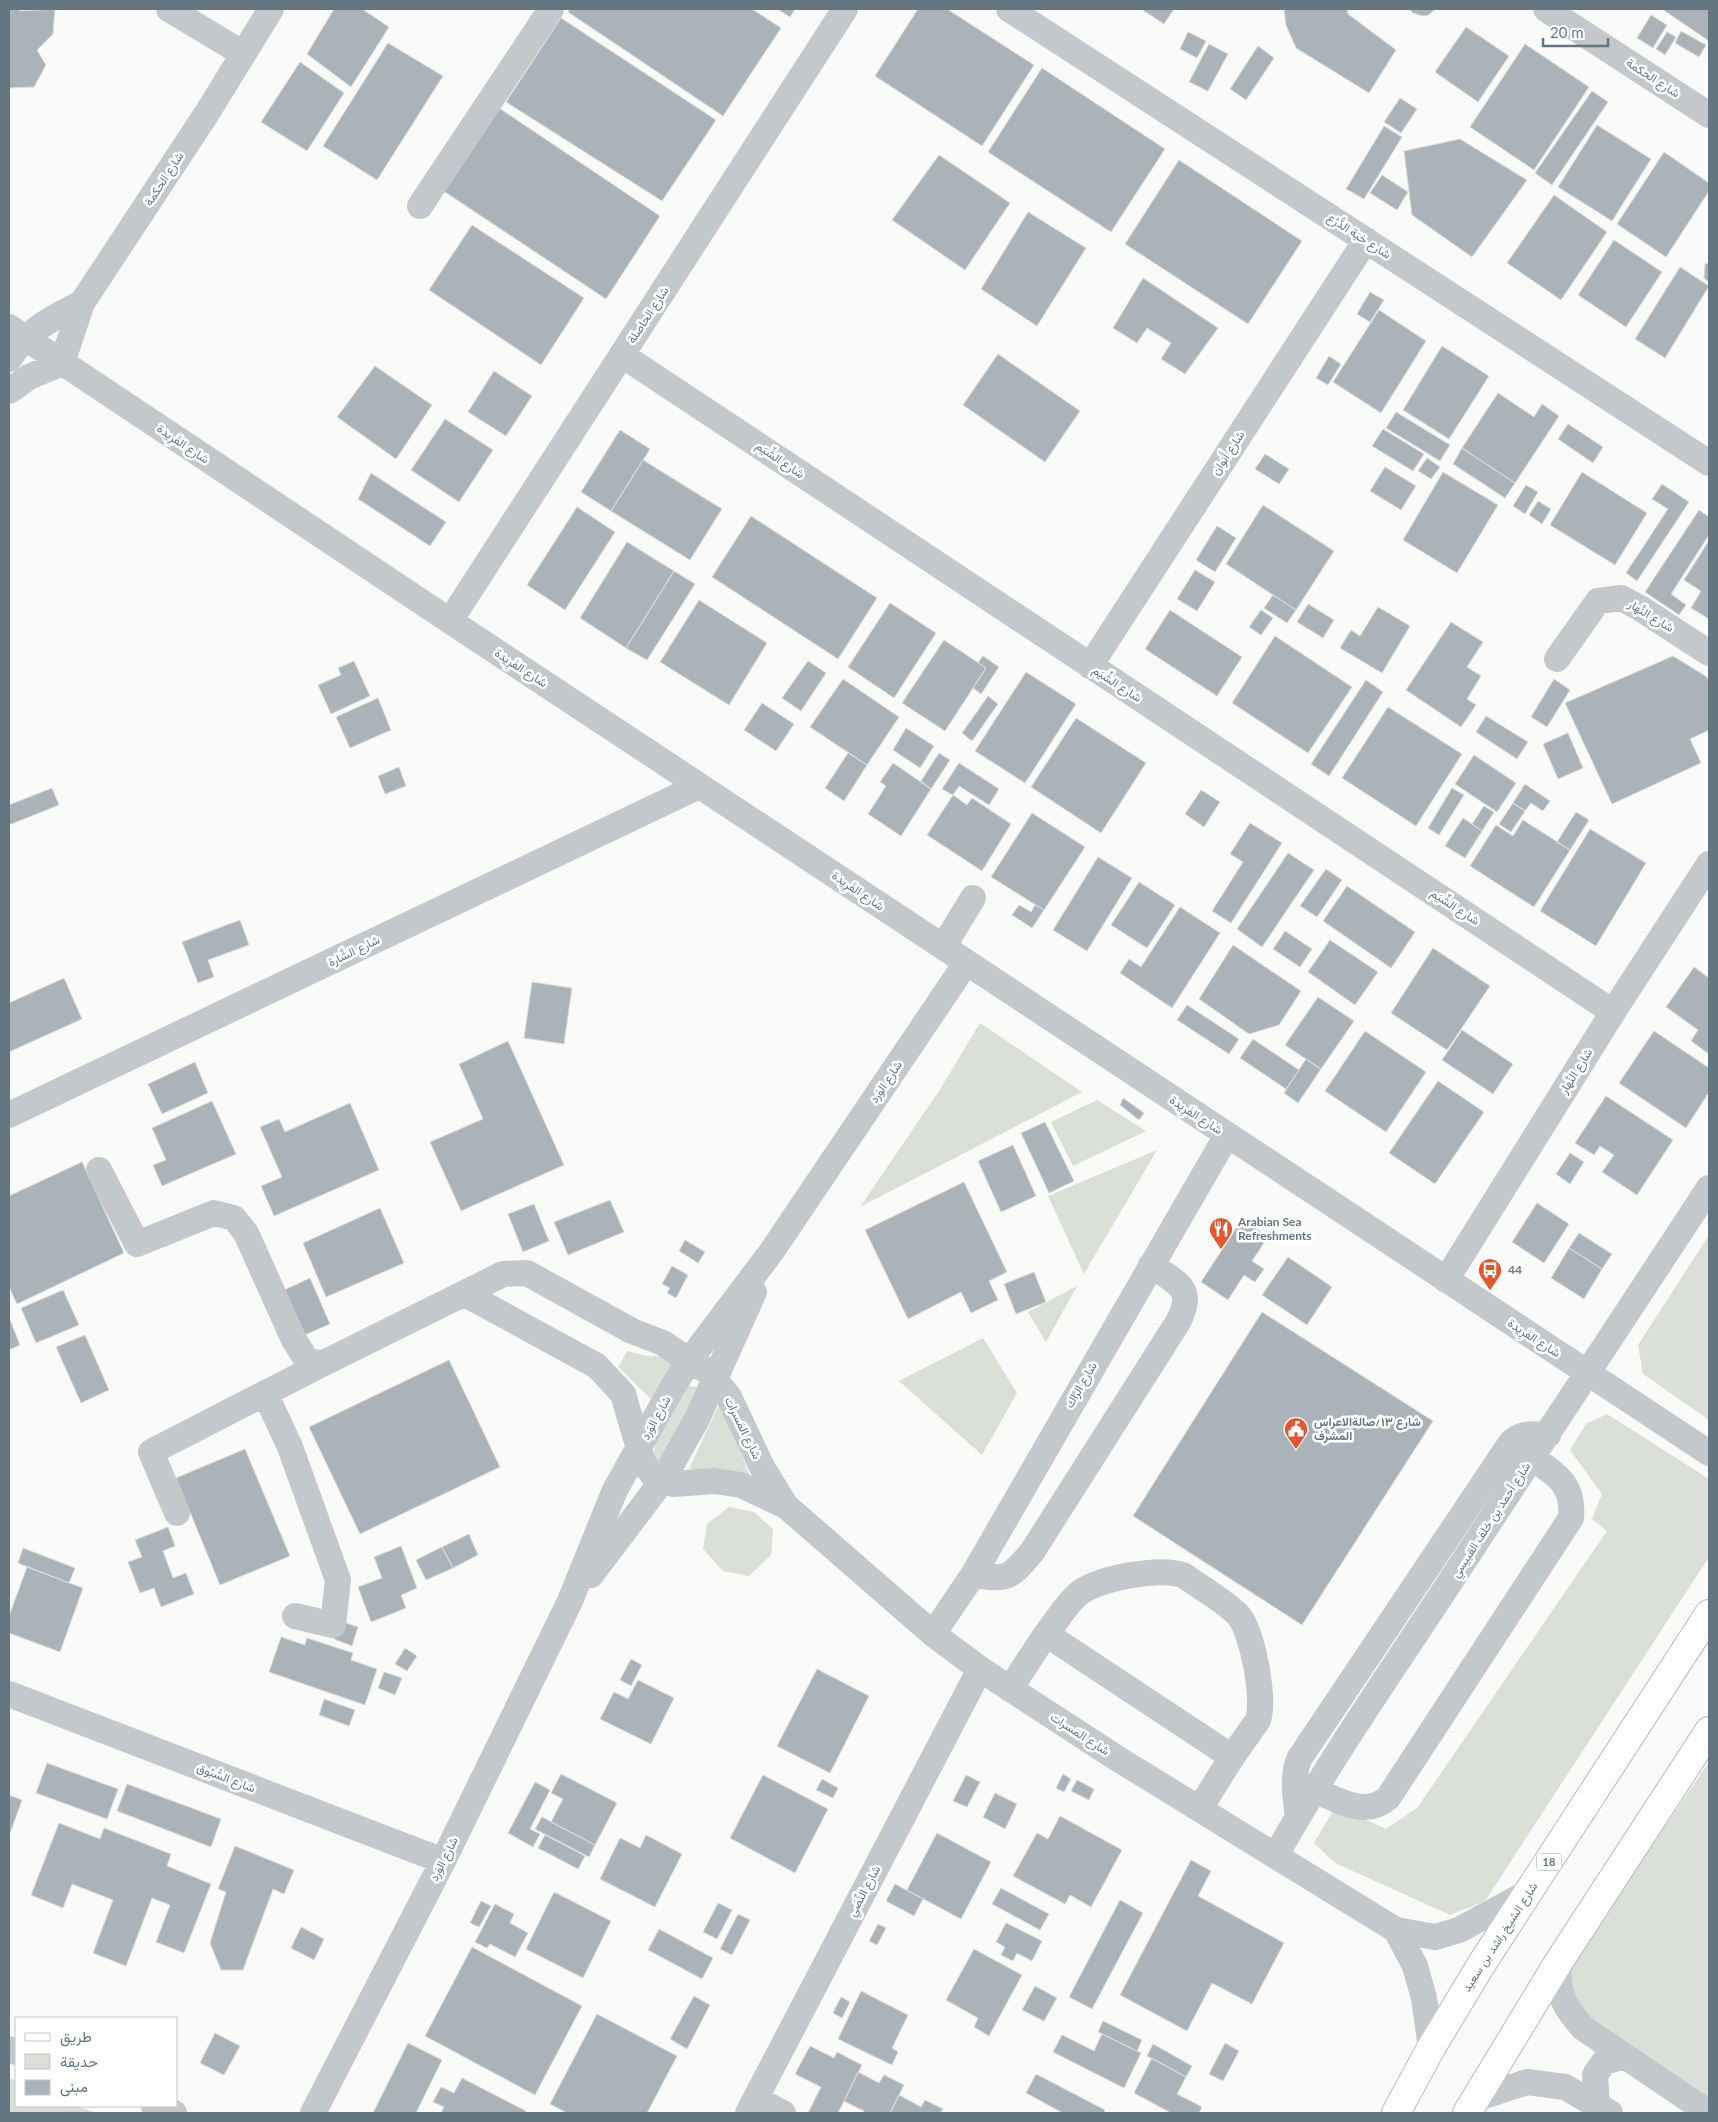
<svg xmlns="http://www.w3.org/2000/svg" width="1718" height="2122" viewBox="0 0 1718 2122" font-family="Lato,Vazirmatn,sans-serif">
  <rect width="100%" height="100%" fill="#fafaf8"/>
  <path fill="#dadfd7" d="M980 1023 1082 1092 860 1207 941 1088Z
    M1097 1100 1146 1131 1073 1166 1051 1122Z
    M1157 1150 1084 1274 1048 1196Z
    M1709 1235V1420L1643 1374 1638 1345Z
    M1077 1286 1046 1342 1028 1312Z
    M983 1338 1017 1393 982 1455 899 1381Z
    M627 1351 647 1356 678 1357 651 1399 618 1367Z
    M689 1386 697 1387 701 1392 663 1462 656 1460C648 1441 672 1408 682 1390Z
    M720 1402 751 1478 689 1469Z
    M1607 1414 1709 1479V1557L1485 1901 1450 1915 1335 1863 1314 1843 1336 1806 1386 1829 1417 1808 1607 1531 1592 1519 1602 1494 1570 1450 1586 1424Z
    M729 1507 754 1512 773 1529 771 1555 749 1576 723 1571 703 1549 707 1524Z
    M1709 1762V2109L1589 2030 1563 1975Z
    M9 2078 16 2081V2106H77L96 2113H9Z"/>
  <path fill="#aab3b9" stroke="#dcdcda" d="M9 9H19L20 11 55 9 53 34 37 50 46 65 34 87 9 88Z
    M334 9H362L389 27 351 87 307 54Z
    M570 9H752L781 28 723 116 568 12Z
    M777 9H795L790 17Z
    M918 9H947L1034 65 982 146 875 76Z
    M1141 9H1174L1164 24Z
    M1284 9H1347L1348 14 1396 50 1369 93 1296 48 1286 25Z
    M1409 9H1436L1428 15 1423 16 1413 13Z
    M1662 9H1709V41Z
    M1651 15 1667 25 1653 48 1637 38Z
    M561 18 716 120 662 201 506 102Z
    M1466 27 1509 56 1478 102 1435 72Z
    M1681 31 1706 45 1699 57 1675 43Z
    M1188 32 1206 41 1197 58 1180 49Z
    M1667 32 1676 37 1665 55 1656 49Z
    M388 43 443 76 377 180 323 146Z
    M1209 44 1228 54 1208 91 1189 82Z
    M1525 44 1589 87 1534 170 1470 127Z
    M1258 46 1274 58 1246 100 1230 89Z
    M300 62 344 93 307 151 261 122Z
    M1042 68 1165 149 1111 232 988 152Z
    M1592 91 1608 102 1552 185 1535 173Z
    M1400 98 1417 109 1401 133 1384 122Z
    M499 108 660 216 606 299 442 190Z
    M1597 125 1651 159 1612 221 1558 187Z
    M1384 126 1402 137 1364 199 1346 189Z
    M1460 139 1527 180 1472 257 1412 215 1404 151Z
    M1664 152 1709 183V191L1666 257 1617 224Z
    M939 155 1010 203 965 270 892 220Z
    M1179 160 1302 241 1248 324 1125 244Z
    M1382 175 1408 192 1397 210 1370 193Z
    M1554 195 1607 232 1561 300 1507 263Z
    M1028 212 1086 248 1037 326 981 289Z
    M472 225 584 298 541 365 429 290Z
    M1614 240 1662 272 1626 327 1578 295Z
    M1709 263V282L1704 278 1705 264Z
    M1680 267 1709 286 1665 358 1635 339Z
    M1143 278 1218 328 1185 374 1161 359 1171 343 1147 328 1137 343 1113 328Z
    M1370 292 1384 300 1370 322 1357 314Z
    M1379 310 1426 341 1381 413 1333 382Z
    M1442 346 1489 376 1449 439 1403 410Z
    M998 354 1080 411 1045 462 963 405Z
    M1329 356 1341 364 1328 385 1316 378Z
    M375 366 432 405 396 459 337 417Z
    M494 371 532 396 506 436 468 412Z
    M1498 393 1534 417 1542 404 1559 416 1515 483 1462 448Z
    M1396 412 1450 445 1440 461 1386 428Z
    M445 419 493 450 459 502 411 470Z
    M1568 424 1603 447 1593 463 1558 439Z
    M1383 429 1424 454 1413 471 1372 446Z
    M620 430 650 449 611 511 581 492Z
    M1462 448 1515 483 1505 498 1453 464Z
    M1265 454 1289 469 1279 484 1255 469Z
    M1427 458 1440 467 1431 479 1418 471Z
    M643 460 722 509 690 560 611 511Z
    M1385 467 1416 486 1401 510 1370 491Z
    M1443 472 1498 505 1457 573 1403 540Z
    M1582 472 1647 513 1615 565 1550 525Z
    M371 473 446 522 430 546 358 499Z
    M1662 484 1689 502 1637 581 1626 573 1668 509 1652 499Z
    M1526 485 1538 492 1525 514 1513 506Z
    M1538 501 1551 509 1542 524 1529 515Z
    M1263 505 1334 551 1296 610 1226 564Z
    M577 507 615 532 565 610 527 585Z
    M1699 510 1709 517V535L1671 594 1686 605 1679 615 1645 592Z
    M751 516 877 598 838 659 712 577Z
    M1217 526 1236 538 1215 572 1196 560Z
    M627 542 674 571 626 648 580 618Z
    M1708 542 1709 543V619L1691 608 1701 591 1684 580Z
    M1195 570 1215 582 1197 611 1177 599Z
    M674 571 695 584 647 660 626 648Z
    M1273 595 1296 610 1287 623 1264 608Z
    M699 600 767 643 729 705 660 662Z
    M890 603 936 633 894 698 848 667Z
    M1308 604 1334 620 1323 638 1297 622Z
    M1378 607 1410 626 1382 673 1340 648 1351 630 1360 636Z
    M1170 610 1242 657 1217 696 1145 649Z
    M1261 610 1273 618 1261 635 1249 627Z
    M1451 622 1483 642 1467 667 1481 676 1467 699 1476 705 1461 727 1406 690Z
    M1275 636 1352 687 1308 753 1232 703Z
    M944 640 986 668 945 731 902 703Z
    M983 656 999 667 981 694 973 688 986 668 978 663Z
    M1673 656 1707 677 1709 682V730L1690 739 1701 763 1612 804 1565 703Z
    M354 661 370 696 331 714 318 685 341 675 338 668Z
    M808 661 826 673 801 711 782 698Z
    M1026 672 1076 704 1025 783 975 751Z
    M843 679 899 717 867 765 810 727Z
    M1554 679 1570 690 1547 727 1531 717Z
    M1366 680 1383 692 1329 776 1311 764Z
    M988 696 998 704 972 741 962 733Z
    M378 698 391 730 350 748 336 717Z
    M762 703 794 724 776 751 744 730Z
    M1388 707 1462 754 1416 826 1342 778Z
    M1486 716 1528 742 1517 759 1476 732Z
    M1076 718 1146 763 1101 833 1031 787Z
    M906 728 934 746 920 768 893 750Z
    M1568 733 1583 768 1558 779 1543 744Z
    M848 753 867 765 844 801 825 788Z
    M939 753 950 760 931 789 921 781Z
    M1474 755 1516 783 1497 812 1455 784Z
    M893 763 931 789 901 836 868 814 886 786 880 782Z
    M959 763 999 789 989 805 959 786 953 795 942 789Z
    M399 767 406 786 385 794 378 776Z
    M1525 784 1550 801 1543 811 1531 803 1525 811 1513 803Z
    M52 788 59 805 9 825V805Z
    M1452 788 1464 795 1439 835 1428 828Z
    M1201 790 1220 802 1204 827 1185 814Z
    M953 795 967 805 972 798 1011 824 982 871 927 835Z
    M1513 803 1525 811 1511 832 1499 824Z
    M1484 806 1494 812 1482 831 1472 824Z
    M1576 812 1589 820 1570 850 1557 842Z
    M1032 813 1085 847 1044 910 991 877Z
    M1463 818 1482 831 1465 858 1445 846Z
    M1523 820 1570 850 1534 907 1470 866 1496 825 1513 836Z
    M1250 823 1282 843 1231 923 1212 911 1243 862 1230 854Z
    M1590 829 1646 863 1596 946 1540 911Z
    M1288 853 1314 870 1262 947 1237 929Z
    M1098 857 1132 878 1087 951 1053 930Z
    M1326 869 1342 880 1317 917 1300 906Z
    M1139 882 1175 905 1147 948 1111 925Z
    M1347 886 1415 932 1391 968 1323 921Z
    M1019 905 1031 912 1035 905 1044 910 1032 928 1012 915Z
    M1180 907 1220 933 1172 1008 1120 973 1129 959 1141 967Z
    M240 920 249 945 208 960 214 977 198 983 182 942Z
    M1285 931 1312 949 1300 967 1273 949Z
    M1330 940 1378 972 1355 1005 1308 972Z
    M1233 945 1301 991 1279 1025 1249 1034 1199 999Z
    M1433 948 1490 986 1447 1050 1391 1013Z
    M1694 967 1709 978V1054L1691 1041 1698 1030 1666 1007Z
    M64 978 82 1019 9 1052V1003Z
    M532 982 572 988 564 1044 524 1038Z
    M1318 997 1354 1021 1321 1069 1285 1045Z
    M1187 1005 1239 1039 1229 1054 1177 1020Z
    M1462 1030 1513 1064 1493 1094 1442 1060Z
    M1365 1031 1426 1072 1386 1132 1325 1091Z
    M1654 1031 1709 1068V1092L1686 1128 1619 1083Z
    M1253 1039 1299 1070 1286 1089 1240 1058Z
    M508 1041 564 1165 461 1211 430 1142 483 1119 459 1064Z
    M1306 1059 1321 1069 1298 1103 1284 1093Z
    M195 1062 208 1093 162 1114 148 1084Z
    M1438 1081 1484 1112 1435 1184 1389 1153Z
    M1606 1096 1673 1140 1637 1195 1602 1172 1614 1155 1600 1146 1594 1155 1575 1143Z
    M1123 1098 1144 1113 1139 1120 1120 1105Z
    M212 1101 236 1154 162 1186 153 1165 166 1160 152 1128Z
    M350 1103 379 1170 274 1216 261 1186 282 1177 260 1127 279 1119 285 1132Z
    M1045 1122 1074 1181 1049 1193 1021 1133Z
    M1013 1145 1036 1196 1001 1212 978 1161Z
    M1570 1153 1584 1162 1570 1184 1556 1174Z
    M82 1162 124 1253 17 1304 9 1287V1196Z
    M964 1182 1007 1272 989 1281 998 1300 971 1313 961 1292 908 1319 865 1230Z
    M610 1200 624 1232 568 1255 554 1222Z
    M1537 1203 1569 1224 1544 1263 1512 1242Z
    M534 1204 549 1241 523 1252 508 1214Z
    M380 1208 404 1263 326 1297 303 1243Z
    M1242 1219 1268 1237 1252 1261 1264 1269 1255 1282 1244 1275 1228 1300 1201 1282Z
    M1579 1233 1612 1254 1602 1269 1569 1248Z
    M685 1240 705 1252 698 1263 679 1251Z
    M1569 1248 1602 1269 1584 1299 1551 1278Z
    M1288 1257 1332 1287 1307 1325 1262 1295Z
    M672 1266 688 1275 676 1298 667 1293 670 1288 662 1284Z
    M1034 1272 1046 1302 1016 1314 1004 1284Z
    M310 1278 330 1324 300 1337 280 1292Z
    M63 1290 79 1325 36 1343 21 1308Z
    M1262 1312 1433 1421 1302 1625 1133 1516Z
    M9 1317 20 1345 9 1350Z
    M85 1335 109 1390 81 1403 56 1347Z
    M449 1360 500 1467 360 1534 309 1427Z
    M245 1449 290 1556 220 1585 176 1478Z
    M168 1527 175 1546 163 1551 173 1578 186 1573 194 1594 161 1607 154 1588 140 1593 128 1562 142 1557 135 1540Z
    M469 1534 478 1555 453 1568 442 1547Z
    M401 1546 417 1588 401 1595 406 1608 371 1622 358 1587 382 1578 374 1557Z
    M442 1547 453 1568 426 1580 416 1560Z
    M23 1548 75 1568 69 1583 18 1563Z
    M27 1567 83 1588 60 1652 9 1633V1616Z
    M340 1621 358 1627 352 1646 334 1639Z
    M281 1637 305 1645 307 1638 353 1653 351 1660 377 1669 365 1705 269 1672Z
    M405 1648 417 1656 407 1671 395 1664Z
    M631 1659 642 1665 631 1686 620 1680Z
    M817 1669 869 1696 830 1773 777 1746Z
    M384 1672 402 1678 395 1695 378 1688Z
    M638 1680 674 1698 651 1744 600 1719 614 1692 628 1699Z
    M324 1699 355 1710 349 1726 319 1715Z
    M47 1763 118 1789 107 1819 36 1793Z
    M561 1774 617 1803 595 1845 551 1822 563 1799 551 1793Z
    M1063 1774 1071 1779 1064 1792 1056 1788Z
    M763 1775 828 1809 795 1873 730 1838Z
    M966 1775 980 1782 967 1807 953 1801Z
    M822 1779 838 1788 833 1798 816 1790Z
    M1077 1780 1094 1789 1089 1800 1071 1791Z
    M535 1782 550 1790 530 1829 540 1834 533 1847 508 1833Z
    M127 1784 221 1819 211 1847 117 1811Z
    M995 1793 1017 1804 1005 1829 983 1817Z
    M9 1795 22 1800 9 1836Z
    M1060 1816 1122 1850 1091 1907 1070 1895 1065 1904 1013 1876 1037 1833 1048 1839Z
    M542 1817 595 1845 589 1857 535 1829Z
    M59 1823 100 1839 104 1828 171 1854 167 1866 211 1884 184 1953 156 1942 170 1905 152 1898 126 1966 93 1953 113 1900 72 1884 63 1908 31 1895Z
    M937 1833 991 1862 961 1919 907 1890Z
    M545 1835 585 1856 578 1869 538 1848Z
    M646 1835 682 1854 655 1907 600 1879 620 1838 640 1848Z
    M235 1846 294 1870 284 1894 273 1889 243 1970H221L210 1943 226 1892 218 1889Z
    M1191 1860 1211 1871 1198 1896 1284 1943 1252 2004 1212 1983 1187 2031 1120 1995Z
    M895 1884 923 1899 914 1916 886 1901Z
    M1001 1888 1049 1914 1040 1930 992 1904Z
    M554 1892 611 1921 583 1978 526 1949Z
    M1120 1900 1143 1913 1092 2009 1069 1997Z
    M481 1901 491 1906 479 1927 470 1923Z
    M718 1903 732 1910 717 1939 703 1932Z
    M495 1904 514 1914 510 1923 528 1933 515 1957 490 1944 487 1948 475 1942Z
    M738 1914 750 1920 732 1955 720 1949Z
    M1006 1923 1042 1941 1032 1961 1017 1953 1013 1961 1001 1955 1005 1947 996 1942Z
    M878 1924 886 1928 877 1945 869 1941Z
    M301 1927 324 1939 314 1960 291 1948Z
    M659 1929 713 1958 702 1979 648 1950Z
    M472 1947 582 2006 535 2095 425 2036Z
    M974 1949 1022 1975 989 2036 974 2027 978 2018 946 2000Z
    M1035 1986 1057 1998 1044 2021 1022 2010Z
    M861 1991 908 2015 892 2048 898 2052 892 2065 838 2039Z
    M694 1996 710 2005 687 2049 670 2039Z
    M841 1997 850 2002 842 2018 833 2013Z
    M597 2014 677 2056 647 2113H567L550 2104Z
    M1103 2021 1142 2040 1137 2051 1098 2032Z
    M215 2033 240 2046 224 2075 200 2063Z
    M1102 2034 1141 2053 1124 2088 1053 2052 1062 2035 1094 2051Z
    M408 2043 442 2060 416 2113H373Z
    M1225 2043 1239 2051 1223 2081 1209 2074Z
    M1153 2044 1192 2066 1186 2077 1147 2056Z
    M810 2046 834 2058 837 2052 862 2065 838 2113H808L821 2087 795 2074Z
    M1152 2058 1186 2077 1177 2094 1202 2107 1199 2113H1171L1134 2093Z
    M858 2072 879 2083 884 2075 904 2085 890 2113H863L864 2111 844 2101Z
    M1036 2074 1105 2110 1104 2113H1063L1026 2093Z
    M462 2078 526 2111 525 2113H441L444 2107 433 2102 441 2087 454 2093Z
    M899 2095 921 2107 925 2100 943 2109 940 2113H890Z"/>
  <g fill="none" stroke-linecap="round" stroke-linejoin="round">
    <g stroke="#b5babe" stroke-width="30">
      <path id="major" d="M1396 2113 1431 2048 1481 1965 1709 1614
        M1467 2113 1558 1963 1709 1731"/>
    </g>
    <path stroke="#c3c8cc" stroke-width="26" d="M169 9 242 53
      M1009 9 1709 463
      M1546 9 1709 115
      M420 206 551 9
      M9 327 450 621 1709 1453
      M622 355 1613 1012
      M9 359C26 331 54 317 82 303
      M62 363 82 303 207 113 271 9
      M9 391 29 377 62 363
      M450 621 845 9
      M1557 659 1598 601 1621 598 1640 608 1709 653
      M1090 666 1366 240
      M943 947 973 898
      M9 1115 699 786
      M99 1170 137 1244 214 1213 234 1218 246 1233 294 1340 308 1362 324 1363 503 1274 527 1273 632 1331 663 1343 689 1361 708 1371 729 1397 762 1467 786 1506 933 1634 980 1669 1115 1757 1396 1930 1435 1937 1459 1930 1529 1892
      M1446 1280 1613 1012 1709 864
      M465 1294 597 1366 623 1394 643 1462 655 1478 674 1484 714 1481 741 1485 786 1506
      M265 1393 290 1447 338 1580 333 1625 295 1616
      M177 1513 151 1452 324 1363
      M591 1575 662 1481 697 1419 754 1292
      M973 1575C1008 1580 1009 1579 1032 1552L1178 1322C1196 1287 1177 1284 1151 1265
      M933 1634 973 1575 1227 1135
      M1046 1634C1056 1622 1065 1606 1077 1595 1096 1578 1159 1567 1183 1575 1197 1585 1229 1604 1239 1616 1253 1634 1265 1699 1258 1720L1232 1757
      M1010 1689 1046 1634 1232 1757 1200 1808
      M9 1694 443 1861
      M1314 1790C1338 1800 1365 1818 1388 1798L1571 1518C1574 1484 1557 1475 1532 1458
      M1298 1816C1295 1796 1292 1778 1299 1759L1510 1444C1520 1432 1534 1434 1548 1435
      M1276 1855C1329 1761 1391 1672 1450 1582 1537 1451 1622 1319 1709 1188
      M1396 1930 1415 1966 1424 1998 1431 2048
      M1558 1963C1559 1995 1561 2003 1583 2028L1709 2113
      M9 2049 16 2052
      M756 2099 783 2113
      M1475 2099 1527 2082 1565 2087 1610 2113
      M154 2106 174 2113
      M1597 2106 1595 2075 1604 2062 1625 2056
      M313 2113 443 1861 570 1601 615 1490 672 1388 689 1361 772 1251 966 963
      M748 2113 980 1669"/>
    <use href="#major" stroke="#fff" stroke-width="28"/>
  </g>
  <defs>
    <g id="restaurant-pin" transform="scale(1.25)"><path d="M0 17L-7.5 6A9.5 9.5 0 1 1 7.5 6Z" fill="#e4572e" stroke="#fff"/><path d="M-5-6h1v4h1v-4h1v4h1v-4h1v5L-1.5 .5V6h-2V.5L-5-1ZM5-6V6H3V1.5H1.5Q1.5-4 5-6Z" fill="#fff"/></g>
    <g id="bus-pin" transform="scale(1.25)"><path d="M0 17L-7.5 6A9.5 9.5 0 1 1 7.5 6Z" fill="#e4572e" stroke="#fff"/><path d="M-5-6H5V4H4V6H2V4H-2V6H-4V4H-5ZM-3.5-4V0h7V-4ZM-3.5 1.2v1.5H-2V1.2ZM2 1.2v1.5H3.5V1.2Z" fill="#fff"/></g>
    <g id="civic-pin" transform="scale(1.25)"><path d="M0 17L-7.5 6A9.5 9.5 0 1 1 7.5 6Z" fill="#e4572e" stroke="#fff"/><path d="M-.6-6.5H3V-4.5H.6V-3L4-1V1h2V6H-6V1h2V-1L-.6-3ZM-1.2 2.5V6h2.4V2.5Z" fill="#fff"/></g>
  </defs>
  <g fill-rule="evenodd">
    <use href="#restaurant-pin" x="1221" y="1229"/>
    <use href="#bus-pin" x="1490" y="1270"/>
    <use href="#civic-pin" x="1296" y="1429"/>
  </g>
  <g text-anchor="middle" stroke-width="5" stroke-linejoin="round" paint-order="stroke">
    <rect fill="#fff" stroke="#939fa8" stroke-width="1" x="1536.5" y="1853.5" width="25" height="17" rx="4"/>
    <g font-size="11" font-weight="bold" fill="#657683">
      <text x="1549" y="1866">18</text>
    </g>
    <g font-size="12" fill="#657683" stroke="#fff">
      <text transform="translate(1653 78) rotate(33)" y="4">شارع الحكمة</text>
      <text transform="translate(164 179) rotate(-57)" y="4">شارع الحكمة</text>
      <text transform="translate(1359 236) rotate(33)" y="4">شارع خبَة الدُّرُع</text>
      <text transform="translate(648 315) rotate(-57)" y="4">شارع الحاصلة</text>
      <text transform="translate(183 444) rotate(34)" y="4">شارع الفَرِيدة</text>
      <text transform="translate(1228 453) rotate(-57)" y="4">شارع أَنوان</text>
      <text transform="translate(780 460) rotate(34)" y="4">شارع الشِّيَم</text>
      <text transform="translate(1651 616) rotate(31)" y="4">شارع النَّهار</text>
      <text transform="translate(521 668) rotate(33)" y="4">شارع الفَرِيدة</text>
      <text transform="translate(1117 684) rotate(33)" y="4">شارع الشِّيَم</text>
      <text transform="translate(858 891) rotate(34)" y="4">شارع الفَرِيدة</text>
      <text transform="translate(1455 907) rotate(33)" y="4">شارع الشِّيَم</text>
      <text transform="translate(354 951) rotate(-26)" y="4">شارع الشَّارة</text>
      <text transform="translate(1576 1071) rotate(-58)" y="4">شارع النَّهار</text>
      <text transform="translate(886 1082) rotate(-56)" y="4">شارع الوَرد</text>
      <text transform="translate(1196 1115) rotate(33)" y="4">شارع الفَرِيدة</text>
      <text transform="translate(1534 1338) rotate(33)" y="4">شارع الفَرِيدة</text>
      <text transform="translate(1081 1385) rotate(-60)" y="4">شارع الرَّاك</text>
      <text transform="translate(656 1418) rotate(-61)" y="4">شارع الوَرد</text>
      <text transform="translate(743 1428) rotate(64)" y="4">شارع المَسرات</text>
      <text transform="translate(1491 1520) rotate(-57)" y="4">شارع أحمد بن خلف القبيسي</text>
      <text transform="translate(1080 1734) rotate(33)" y="4">شارع المَسرات</text>
      <text transform="translate(226 1778) rotate(21)" y="4">شارع السُّبُوق</text>
      <text transform="translate(444 1859) rotate(-63)" y="4">شارع الوَرد</text>
      <text transform="translate(864 1891) rotate(-62)" y="4">شارع النِّصَي</text>
      <text transform="translate(1500 1937) rotate(-57)" y="4">شارع الشيخ راشد بن سعيد</text>
    </g>
    <g font-size="12" font-weight="bold" fill="#657683" stroke="#fff" text-anchor="start">
      <text x="1238" y="1226">Arabian Sea<tspan x="1238" dy="14">Refreshments</tspan></text>
      <text x="1508" y="1274">44</text>
      <text x="1314" y="1426">شارع ١٣/صالةالاعراس<tspan x="1314" dy="14">المشرف</tspan></text>
    </g>
  </g>
  <rect width="1718" height="2122" fill="none" stroke="#657683" stroke-width="20"/>
  <rect x="15" y="2017" width="162" height="90" fill="#ffffff" stroke="#c1c8cd"/>
  <rect x="25" y="2033" width="25" height="8" fill="#ffffff" stroke="#c1c8cd"/>
  <text x="60" y="2042" font-size="15" fill="#657683">طريق</text>
  <rect x="25" y="2054" width="25" height="15" fill="#dadfd7" stroke="#c1c8cd"/>
  <text x="60" y="2067" font-size="15" fill="#657683">حديقة</text>
  <rect x="25" y="2080" width="25" height="15" fill="#aab3b9" stroke="#c1c8cd"/>
  <text x="60" y="2092" font-size="15" fill="#657683">مبنى</text>
  <path d="M1543 38v8h65v-8" fill="none" stroke="#657683" stroke-width="2.5"/>
  <text x="1550" y="38" font-size="15" fill="#657683" stroke="#ffffff" stroke-width="4" paint-order="stroke">20 m</text>
</svg>
